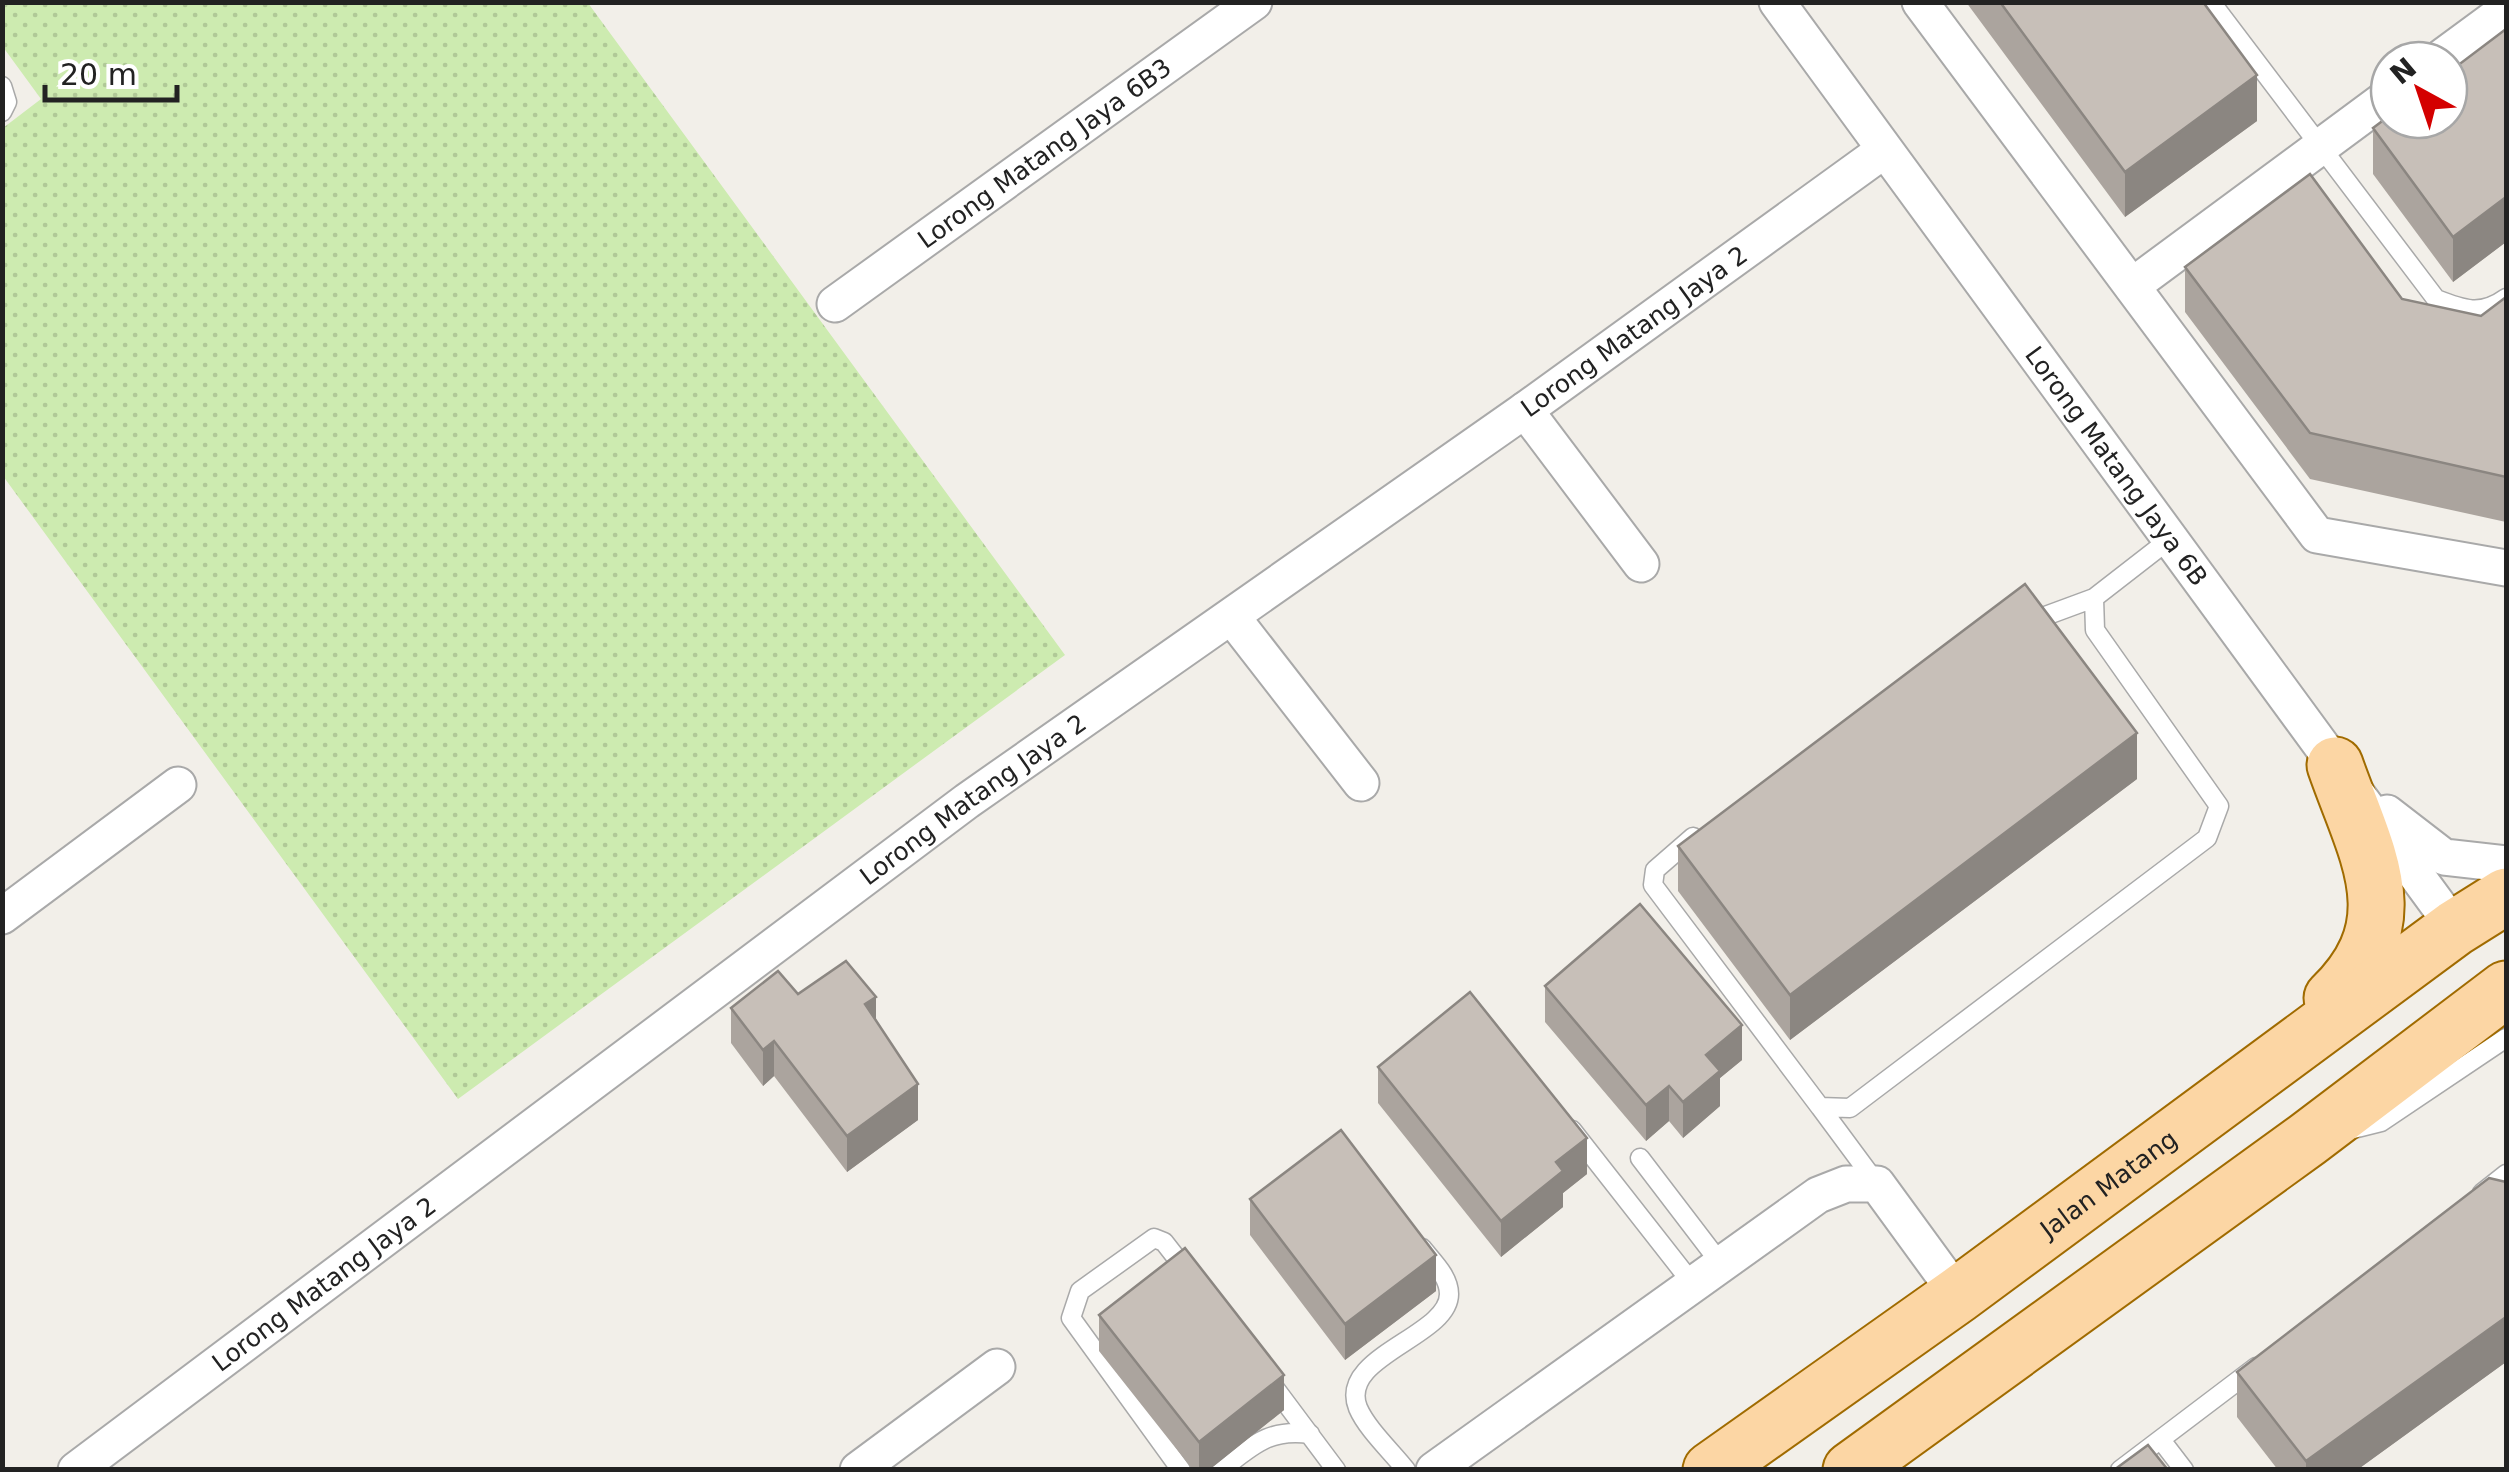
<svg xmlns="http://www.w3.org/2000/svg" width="2509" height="1472" viewBox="0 0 2509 1472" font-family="'DejaVu Sans',sans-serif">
  <defs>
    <pattern id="grass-dots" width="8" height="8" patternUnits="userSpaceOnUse" patternTransform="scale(2.5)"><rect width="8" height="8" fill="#cdebb0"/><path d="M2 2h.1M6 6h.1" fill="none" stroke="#b0c997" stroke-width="1.8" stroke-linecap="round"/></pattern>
  </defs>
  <rect width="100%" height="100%" fill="#f2efe9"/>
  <path fill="url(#grass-dots)" d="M3 2 588 3 1065 655 458 1099 3 476V128L41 99 3 47Z"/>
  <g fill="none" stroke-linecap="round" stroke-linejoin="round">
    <g stroke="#a9a9a9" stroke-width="21">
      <path id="lane" d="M2211 2 2436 299C2464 310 2481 316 2506 298
        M2 86 7 102 2 112
        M2029 622 2094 598
        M1693 837 1655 870 1653 885 1820 1107 1850 1108 2207 838 2219 806 2095 630 2094 598 2170 539
        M1820 1107 1877 1184
        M2353 1129 2381 1122 2506 1038
        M1572 1130 1692 1283
        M1640 1158 1721 1264
        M2482 1193 2506 1174
        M1271 1383 1336 1470
        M2161 1440 2184 1470
        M1181 1470 1071 1318 1080 1291 1154 1238 1164 1242 1189 1274
        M1221 1470C1252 1446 1269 1428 1310 1434
        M1406 1470C1392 1452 1367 1429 1358 1408 1337 1356 1449 1337 1449 1294 1449 1276 1432 1261 1422 1248
        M2120 1470 2256 1367"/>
    </g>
    <g stroke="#a9a9a9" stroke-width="39">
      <g id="street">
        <path id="s1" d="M1777 2 2455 928"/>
        <path d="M1920 2 2317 535 2506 568"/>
        <path d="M2438 60 2506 10"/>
        <path d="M2132 286 2389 96"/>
        <path id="s2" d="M835 304 1254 2"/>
        <path d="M1525 410 1641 564"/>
        <path d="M1232 617 1361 783"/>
        <path d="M2387 813 2444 857 2506 864"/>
        <path d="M2 916 178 785"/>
        <path id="s3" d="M76 1470 967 801 1525 410 1883 151"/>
        <path d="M858 1470 997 1367"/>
        <path d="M1434 1470 1818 1195 1846 1184H1877L1958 1295"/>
      </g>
    </g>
    <g stroke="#a06b00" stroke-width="59">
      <g id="primary">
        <path d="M2332 998C2411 921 2366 854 2335 765"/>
        <path id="s4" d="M1711 1470 1958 1295 2455 928 2506 896"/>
        <path d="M1851 1470 2308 1139 2506 989"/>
      </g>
    </g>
    <use href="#lane" stroke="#fff" stroke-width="18"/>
    <use href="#street" stroke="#fff" stroke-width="35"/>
    <use href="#primary" stroke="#fcd6a4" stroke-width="55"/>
  </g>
  <path fill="#aba49e" d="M1966 2H2203L2257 121 2125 217Z
    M2506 29V242L2453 282 2373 174V128Z
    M2185 267 2402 299 2481 316 2506 297V522L2310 479 2185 312Z
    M2137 779 1790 1040 1678 891V846Z
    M1545 986 1742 1060 1720 1078V1106L1683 1138 1669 1121 1646 1141 1545 1022Z
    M798 994 876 1020 918 1120 847 1172 774 1076 763 1086 731 1043V1008Z
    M1378 1067 1587 1174 1563 1193V1207L1501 1257 1378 1103Z
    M2506 1182V1362L2357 1470H2278L2237 1417V1372Z
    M1250 1199 1436 1291 1345 1360 1250 1235Z
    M1099 1315 1284 1410 1209 1470H1193L1099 1351Z"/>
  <path fill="#8b8681" d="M2257 75V121L2125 217V172Z
    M2506 197V242L2453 282V237Z
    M2137 733V779L1790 1040V995Z
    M876 997V1032L865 1004Z
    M1742 1025V1060L1720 1078V1106L1683 1138V1102L1706 1055Z
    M774 1041V1076L763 1086V1050Z
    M918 1084V1120L847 1172V1136Z
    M1669 1086V1121L1646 1141V1105Z
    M1587 1138V1174L1563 1193V1207L1501 1257V1221L1556 1162Z
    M1436 1255V1291L1345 1360V1324Z
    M2506 1317V1362L2357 1470H2306V1461Z
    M1284 1375V1410L1209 1470H1199V1442Z"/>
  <path fill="#c7bfb8" stroke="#8b8681" stroke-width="2.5" d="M2000 2H2203L2257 75 2125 172Z
    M2506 29V197L2453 237 2373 128 2389 116V120H2449V72Z
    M2310 174 2402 299 2481 316 2506 297V477L2310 433 2185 267Z
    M2025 584 2137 733 1790 995 1678 846Z
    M1640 904 1742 1025 1706 1055 1720 1071 1683 1102 1669 1086 1646 1105 1545 986Z
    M846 961 876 997 865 1004 918 1084 847 1136 774 1041 763 1050 731 1008 778 971 798 994Z
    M1470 992 1587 1138 1556 1162 1563 1171 1501 1221 1378 1067Z
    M1341 1130 1436 1255 1345 1324 1250 1199Z
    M2489 1178 2506 1182V1317L2306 1461 2237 1372Z
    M1185 1248 1284 1375 1199 1442 1099 1315Z
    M2148 1445 2168 1470H2114Z"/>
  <g text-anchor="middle" stroke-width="8" stroke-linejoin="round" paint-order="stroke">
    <g font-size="25" fill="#222" stroke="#fff">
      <text dy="9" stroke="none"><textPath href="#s2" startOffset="258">Lorong Matang Jaya 6B3</textPath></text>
      <text dy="9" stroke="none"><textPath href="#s3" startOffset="1930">Lorong Matang Jaya 2</textPath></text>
      <text dy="9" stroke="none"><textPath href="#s1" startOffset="575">Lorong Matang Jaya 6B</textPath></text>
      <text dy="9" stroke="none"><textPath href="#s3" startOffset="1120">Lorong Matang Jaya 2</textPath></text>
      <text dy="9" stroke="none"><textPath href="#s4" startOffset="490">Jalan Matang</textPath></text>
      <text dy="9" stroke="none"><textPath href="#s3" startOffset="310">Lorong Matang Jaya 2</textPath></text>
    </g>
  </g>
  <rect width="2509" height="1472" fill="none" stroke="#222222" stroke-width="10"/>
  <g transform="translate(2419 90) rotate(320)"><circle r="48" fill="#ffffff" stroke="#a7a7a7" stroke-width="2.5"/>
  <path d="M0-8L18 38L0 25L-18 38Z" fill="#d40000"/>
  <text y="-15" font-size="28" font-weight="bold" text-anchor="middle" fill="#222222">N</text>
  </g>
  <path d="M45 85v15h132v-15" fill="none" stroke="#222222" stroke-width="5"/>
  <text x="60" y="85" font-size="30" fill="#222222" stroke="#ffffff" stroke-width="8" paint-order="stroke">20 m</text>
</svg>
